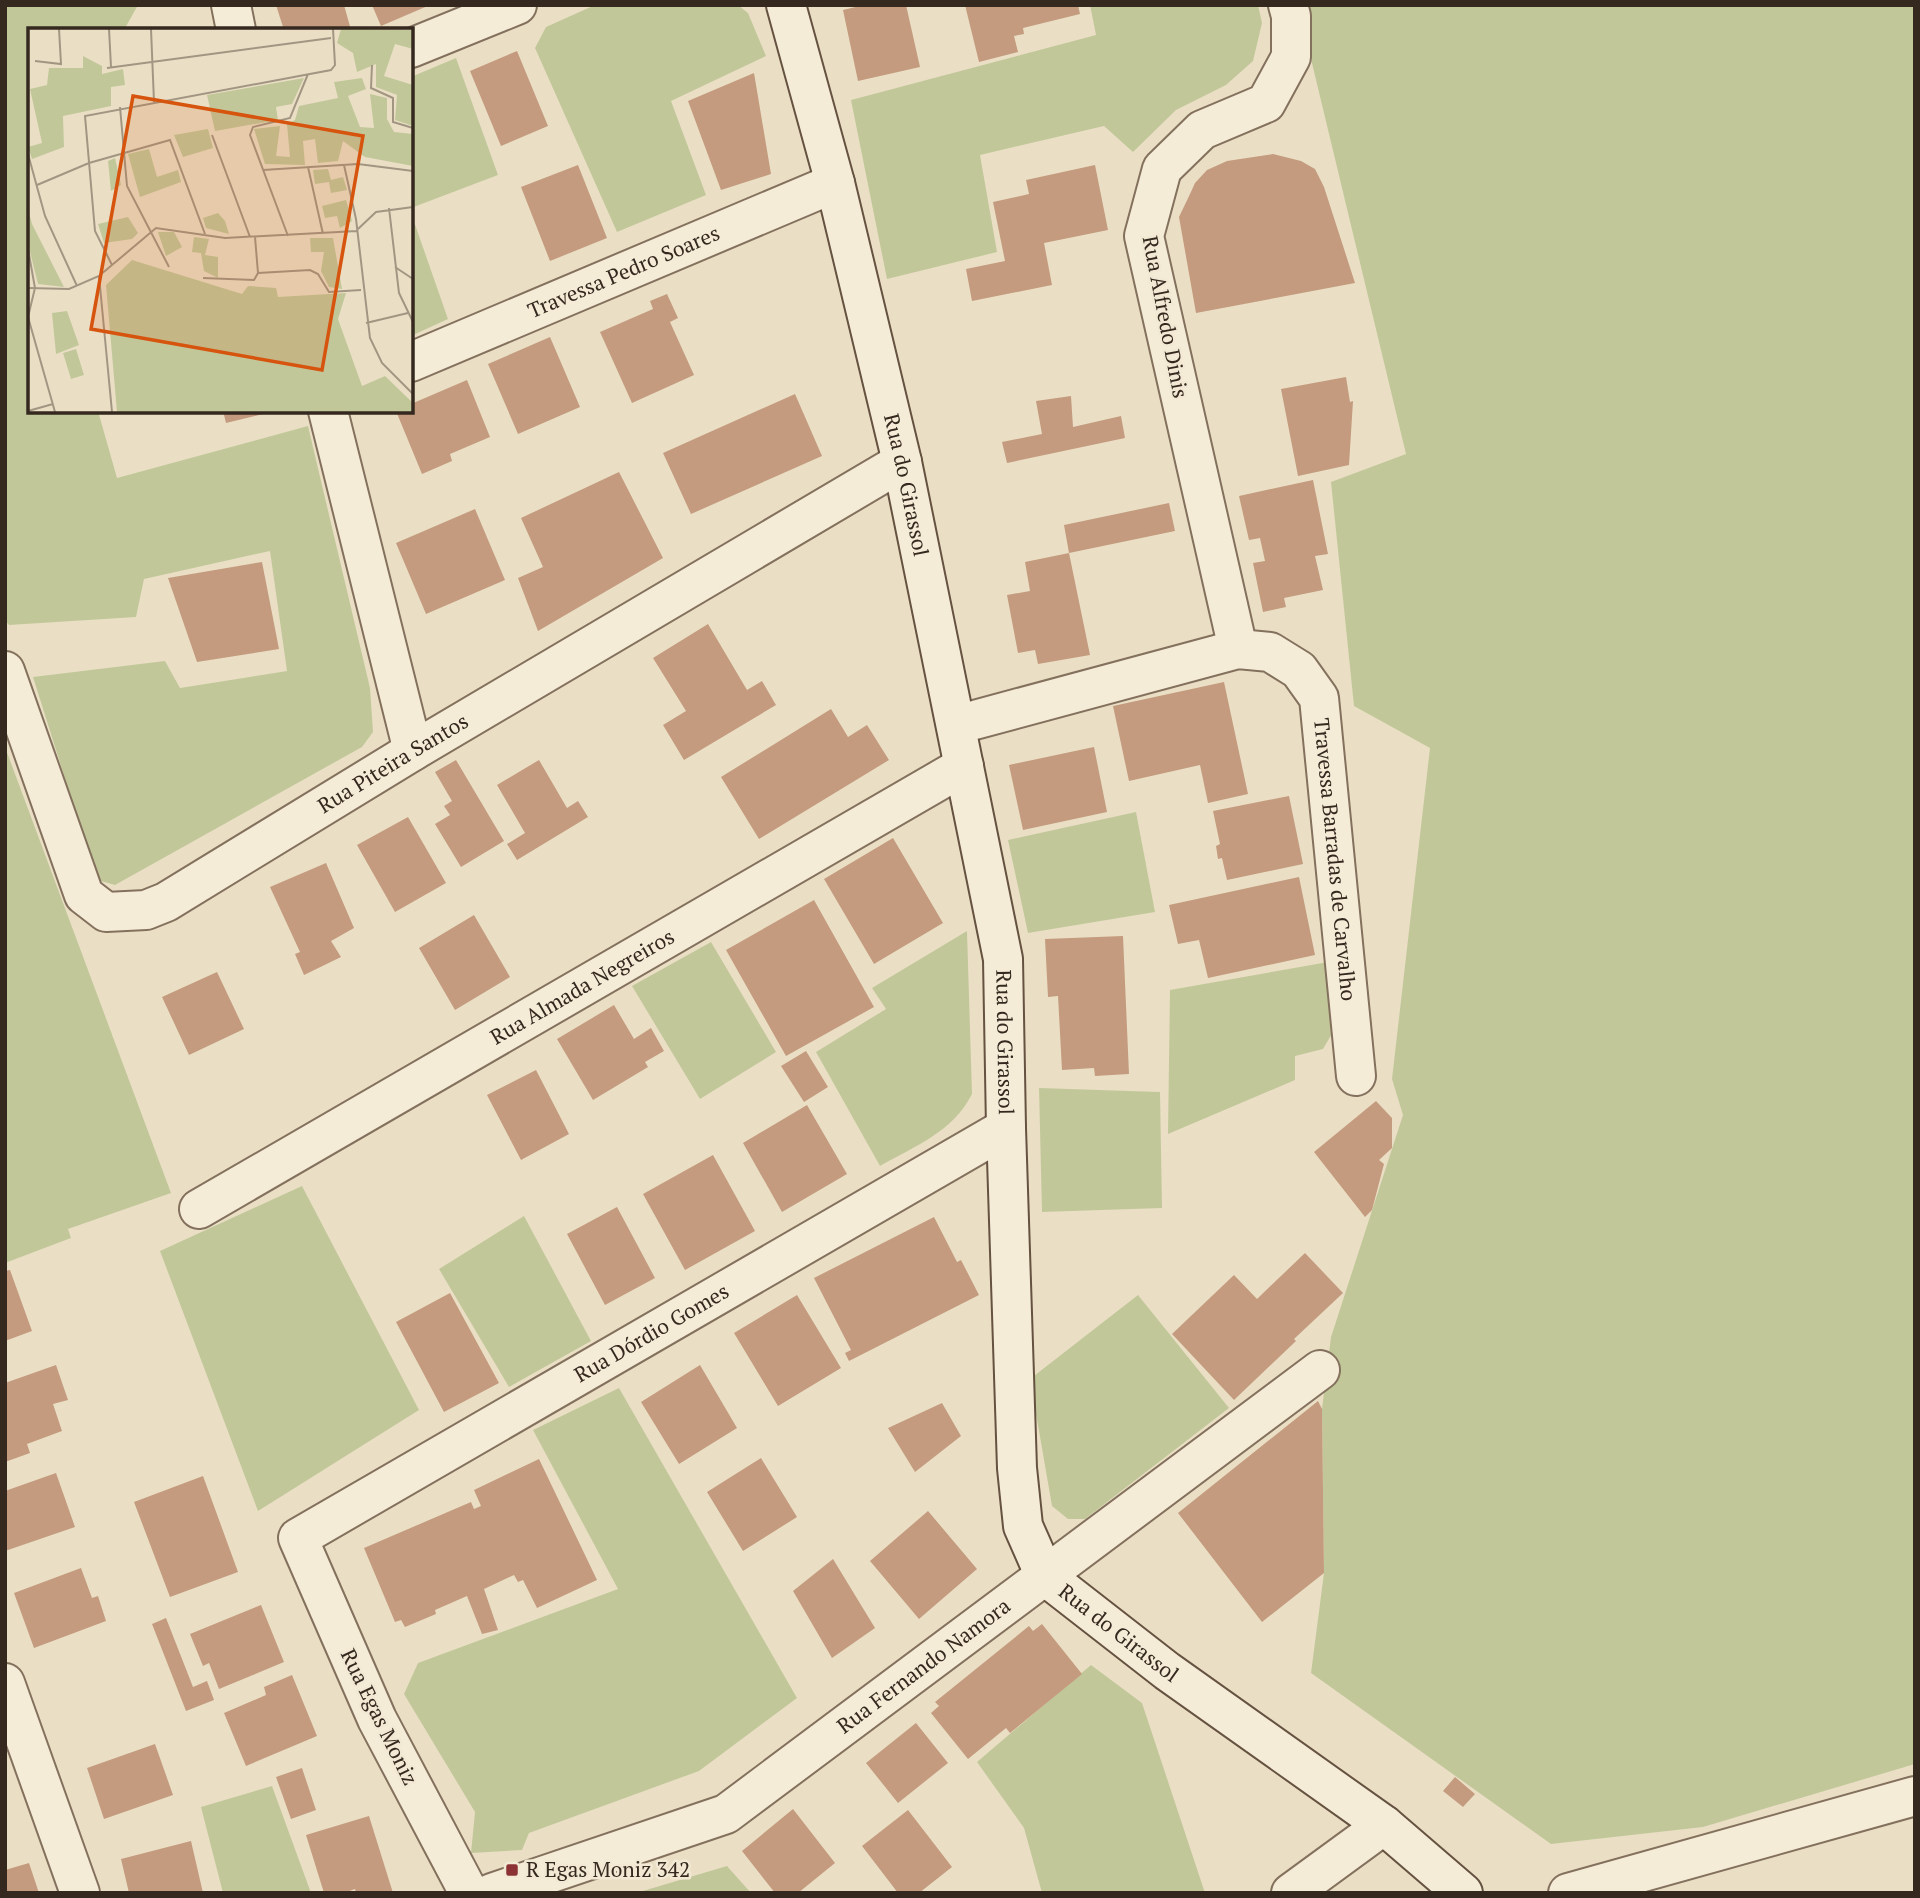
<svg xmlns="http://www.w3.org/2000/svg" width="1920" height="1898" viewBox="0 0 1920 1898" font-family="'PT Serif',serif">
  <rect width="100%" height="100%" fill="#eadfc5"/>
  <path fill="#c2c79a" d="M5 5H138L124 30H30V411H98L117 478 308 426 370 688 373 732 362 747 115 885 97 880 33 677 165 661 180 688 287 671 270 551 144 579 136 617 9 625 5 620Z
    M595 5H738L748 13 766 56 671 101 706 195 617 232 535 48 546 27Z
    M1090 5H1258L1262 23 1253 61 1226 85 1176 110 1133 152 1104 126 980 155 997 252 887 279 851 100 1096 35Z
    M1298 5H1915V1764L1703 1827 1551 1844 1311 1673 1324 1573 1322 1409 1331 1337 1403 1115 1392 1079 1430 748 1354 706 1331 482 1406 454Z
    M456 58 498 175 411 208V77Z
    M411 213 448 319 411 336Z
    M5 747 171 1193 68 1229 71 1238 5 1263Z
    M1136 812 1155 912 1028 933 1008 840Z
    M967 931 972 1094C953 1132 915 1146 880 1166L816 1052 886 1009 872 988Z
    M711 942 776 1052 700 1099 632 986Z
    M1334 961 1333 1032 1323 1049 1295 1056V1080L1168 1134 1170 990Z
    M1039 1088 1160 1092 1162 1208 1042 1212Z
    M302 1186 419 1410 258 1511 160 1251Z
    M524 1216 591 1341 509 1387 439 1269Z
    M1138 1295 1229 1408 1085 1519H1068L1052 1506 1030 1379Z
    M619 1388 797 1698 699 1771 529 1833 522 1850 471 1853 475 1812 404 1694 418 1663 618 1589 533 1430Z
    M1091 1665 1142 1703 1205 1893H1042L1024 1828 977 1762Z
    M272 1786 311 1893H223L201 1807Z
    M727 1866 751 1893H636Z"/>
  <path fill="#c49b7e" d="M276 5H344L351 30H284Z
    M372 5H430L381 26Z
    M864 5H906L920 67 858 81 843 10Z
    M965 5H1078L1080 14 1023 28 1024 34 1014 36 1018 52 979 62Z
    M517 51 548 126 501 146 470 71Z
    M754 73 771 174 721 190 688 101Z
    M1273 154 1301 161 1315 169 1324 187 1355 283 1196 313 1179 217 1190 194 1195 183 1207 170 1227 161Z
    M578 165 607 238 550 261 521 187Z
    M1095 165 1108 230 1044 243 1052 285 972 301 966 269 1005 261 993 202 1029 194 1026 180Z
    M667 294 678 318 670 322 694 375 632 403 600 332 653 309 650 301Z
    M550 337 580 407 518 434 488 364Z
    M1346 377 1350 402 1353 401 1349 465 1298 476 1281 389Z
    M467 380 490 437 450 454 452 461 422 474 396 411H411V404Z
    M795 394 822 456 691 514 663 453Z
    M1071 396 1073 427 1121 416 1125 438 1007 463 1002 442 1042 434 1036 401Z
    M223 411H272V412L226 423Z
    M619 472 663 558 538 631 518 578 543 567 521 518Z
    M1313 480 1328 554 1315 556 1323 590 1284 598 1286 607 1263 612 1253 563 1265 561 1260 538 1249 540 1239 496Z
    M1169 503 1175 531 1069 553 1090 655 1038 664 1035 650 1018 653 1007 595 1030 591 1025 562 1069 553 1064 525Z
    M475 509 505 580 426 614 396 543Z
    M262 562 279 649 197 662 168 578Z
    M708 624 747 690 762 681 776 705 684 760 663 725 686 711 653 658Z
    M1224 682 1248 794 1208 803 1200 765 1129 781 1113 706Z
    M831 709 848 737 867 725 889 760 759 839 721 777Z
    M1094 747 1107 812 1023 830 1009 765Z
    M456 760 504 841 461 867 435 824 450 815 444 806 452 801 435 772Z
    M539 760 567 808 578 801 588 817 517 860 507 844 525 833 497 785Z
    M1289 796 1303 864 1227 880 1222 858 1218 859 1216 846 1220 844 1213 811Z
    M408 817 446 883 395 912 357 845Z
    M893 838 943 923 874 964 824 879Z
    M326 863 354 928 331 941 341 957 304 975 295 954 300 952 270 887Z
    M1299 877 1315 955 1208 978 1199 940 1178 944 1169 905Z
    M814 900 874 1007 786 1056 726 950Z
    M474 915 510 977 455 1010 419 948Z
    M1123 936 1129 1074 1095 1076 1094 1068 1062 1070 1058 996 1048 997 1045 939Z
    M217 972 244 1029 189 1055 162 997Z
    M614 1005 634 1039 651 1028 664 1051 645 1062 648 1067 593 1100 557 1039Z
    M806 1051 828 1087 804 1102 781 1066Z
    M536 1070 569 1134 521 1160 487 1095Z
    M1376 1101 1392 1118V1148L1379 1160 1384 1164 1372 1210 1365 1217 1314 1152Z
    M807 1105 847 1174 782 1212 743 1143Z
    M713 1155 755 1231 685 1270 643 1194Z
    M617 1207 655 1278 605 1305 567 1234Z
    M934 1217 957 1262 961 1260 979 1295 849 1361 845 1353 851 1350 814 1278Z
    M1305 1253 1343 1293 1294 1339 1296 1341 1234 1400 1172 1334 1234 1275 1257 1299Z
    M10 1270 32 1331 5 1341V1271Z
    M450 1293 499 1383 444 1412 396 1322Z
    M797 1295 841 1368 778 1406 734 1333Z
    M56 1365 68 1400 53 1404 62 1431 27 1444 30 1453 5 1462V1383Z
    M700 1365 737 1428 679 1464 641 1402Z
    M1318 1401 1322 1409 1324 1573 1262 1622 1178 1513Z
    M942 1403 961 1436 915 1472 888 1428Z
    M761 1458 797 1517 743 1551 707 1492Z
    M539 1459 597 1580 537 1608 523 1580 518 1582 514 1575 484 1589 498 1630 482 1634 467 1596 435 1610 436 1614 405 1627 401 1620 395 1622 364 1548 471 1502 474 1509 481 1506 474 1490Z
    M56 1473 75 1527 5 1551V1491Z
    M203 1476 238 1572 170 1597 134 1502Z
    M928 1511 977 1569 919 1619 870 1561Z
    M833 1559 875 1628 832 1658 793 1591Z
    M81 1568 92 1598 98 1596 106 1621 34 1648 14 1593Z
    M261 1605 284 1662 219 1689 209 1663 203 1666 190 1634Z
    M166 1618 193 1687 207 1681 214 1700 186 1711 152 1624Z
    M1042 1624 1082 1674 1010 1733 1006 1728 968 1759 931 1713 939 1706 935 1702 1029 1626 1033 1631Z
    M292 1675 317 1736 246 1766 224 1713 266 1695 264 1687Z
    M916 1723 948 1763 898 1803 866 1763Z
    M155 1744 173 1795 104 1819 87 1768Z
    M302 1768 316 1810 291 1819 276 1777Z
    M1455 1777 1475 1794 1463 1807 1443 1791Z
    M793 1809 835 1863 798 1893H775L742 1851Z
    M908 1810 952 1867 919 1893H898L862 1846Z
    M369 1816 393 1893H356L355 1889 344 1893H324L306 1835Z
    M191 1841 203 1893H129L121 1859Z
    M29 1863 39 1893H5V1870Z"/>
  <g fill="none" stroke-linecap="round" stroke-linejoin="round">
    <g stroke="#83715d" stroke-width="42">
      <g id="street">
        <path d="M231 5 236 30"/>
        <path d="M411 48 517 5"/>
        <path id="s1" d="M411 362 835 183"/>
        <path d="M328 411 413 751"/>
        <path d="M1238 649 1144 236 1162 169 1202 130 1266 103 1291 57V16L1288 5"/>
        <path id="s2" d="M5 671 84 895 106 912 146 910 166 902 413 751 902 462"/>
        <path id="s3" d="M956 725 1238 649 1270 652 1299 670 1319 698 1356 1076"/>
        <path id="s4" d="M199 1209 964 766"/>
        <path d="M5 1683 80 1893"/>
        <path id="s5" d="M469 1893 377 1719 298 1538 1006 1128"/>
        <path id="s6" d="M492 1893 726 1814 1320 1370"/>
        <path d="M1291 1893 1384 1825"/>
        <path d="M1568 1893 1915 1796"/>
      </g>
    </g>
    <g stroke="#655240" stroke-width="42">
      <g id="secondary">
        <path id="s7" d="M786 5 835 183 902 462 1003 959 1006 1128 1017 1468 1023 1526 1045 1576 1167 1671 1384 1825 1463 1893"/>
      </g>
    </g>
    <use href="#street" stroke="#f5ecd8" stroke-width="38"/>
    <use href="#secondary" stroke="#f5ecd8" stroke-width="38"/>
  </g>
  <rect fill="#8c3234" stroke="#f2e9d4" stroke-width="2.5" x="505" y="1863" width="14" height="14" rx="3.5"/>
  <g text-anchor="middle" stroke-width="5" stroke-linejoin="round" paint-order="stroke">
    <g font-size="21" fill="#35291f" stroke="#f2e9d4">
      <text dy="7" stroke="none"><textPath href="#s1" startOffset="231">Travessa Pedro Soares</textPath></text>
      <text transform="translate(1165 317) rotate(79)" y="7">Rua Alfredo Dinis</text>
      <text dy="7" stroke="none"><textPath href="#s7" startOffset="495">Rua do Girassol</textPath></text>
      <text dy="7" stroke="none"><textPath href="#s2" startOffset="593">Rua Piteira Santos</textPath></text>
      <text dy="7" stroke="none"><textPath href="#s3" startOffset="555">Travessa Barradas de Carvalho</textPath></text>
      <text dy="7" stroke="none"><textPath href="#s4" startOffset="443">Rua Almada Negreiros</textPath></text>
      <text dy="7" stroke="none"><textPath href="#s7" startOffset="1062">Rua do Girassol</textPath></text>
      <text dy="7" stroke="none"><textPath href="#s5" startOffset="803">Rua Dórdio Gomes</textPath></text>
      <text dy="7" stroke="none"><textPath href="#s7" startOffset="1694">Rua do Girassol</textPath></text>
      <text dy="7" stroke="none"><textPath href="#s6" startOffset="494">Rua Fernando Namora</textPath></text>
      <text transform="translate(379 1717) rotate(64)" y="7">Rua Egas Moniz</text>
    </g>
    <g font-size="21" fill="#35291f" stroke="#f2e9d4" text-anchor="start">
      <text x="526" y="1877">R Egas Moniz 342</text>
    </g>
  </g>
  <g transform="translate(28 28)">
    <rect width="385" height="385" fill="#eadfc5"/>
    <path d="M313 1 385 2V21L367 16 356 48 385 57V98L367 92 369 67 348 59V36L329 44 325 25 309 15ZM55 28 74 38V46L95 41 97 57 83 59V78L35 88 36 119 4 131 0 119 14 115 2 61 19 57 21 40H55ZM276 50 264 76 248 79 250 92 187 103 179 67ZM334 50 338 61 320 68 332 99 346 100 342 66 359 70V91L366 104 385 106V138L337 129 315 113 310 133 290 135 287 111 275 113 277 137 237 136 226 101 252 98 248 128 262 129 259 96 267 92 271 78 310 70 306 54ZM180 101 185 120 155 129 146 107ZM121 121 129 149 150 142 153 154 112 169 100 126ZM87 130 93 157 83 163 80 133ZM300 141 303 152 315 149 319 162 303 165 301 154 287 156 285 142ZM318 172 324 193 312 200 309 188 297 190 294 178ZM0 181 4 196 36 259 10 256 0 216ZM190 185 197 193 201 206 178 200 175 190ZM100 189 110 205 104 211 76 215 70 196ZM130 204H146L154 219 138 228ZM166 209 181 211 177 227 190 229V250L176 243 173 225 164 224ZM282 210H305L314 261 301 259 293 243 296 224H283ZM104 232 214 266 220 258 248 260 250 269 318 265 310 291 334 358 357 348 385 375V384H89L78 257ZM39 283 51 317 28 326 24 285ZM48 321 56 347 43 351 35 325Z" fill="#c2c79a"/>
    <path fill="none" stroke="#a29683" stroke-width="2" d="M81 1 83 39M123 1 126 74M7 33 33 36 31 1M344 37 343 60 365 70V94L385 100M79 40 303 10M92 79 99 158 141 239M184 107 222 209M0 126 17 188 49 258M316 137 328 191 342 310 354 335 385 366M280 139 295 206M235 142 330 136 385 143M9 157 61 135 142 112 177 206M361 180 371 265 385 294M330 201 348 184 385 179M260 208 222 107 225 99 262 90 280 46M0 221 7 260 0 289M84 237 67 203 57 88 303 42 307 37 305 1M367 239 385 251M230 245 282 242 290 246 301 264 333 262M71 248 84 384M175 250 226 252 230 245 227 209M0 260 41 261 71 248 128 200 197 210 329 203M0 289 27 384M338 295 380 285M0 383 25 376"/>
    <path fill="#d6540e" fill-opacity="0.15" stroke="#d6540e" stroke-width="3.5" d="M105 68 335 108 294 342 63 301Z"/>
    <rect width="385" height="385" fill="none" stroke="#35291f" stroke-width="3.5"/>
  </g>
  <rect width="1920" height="1898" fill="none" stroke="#35291f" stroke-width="14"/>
</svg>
